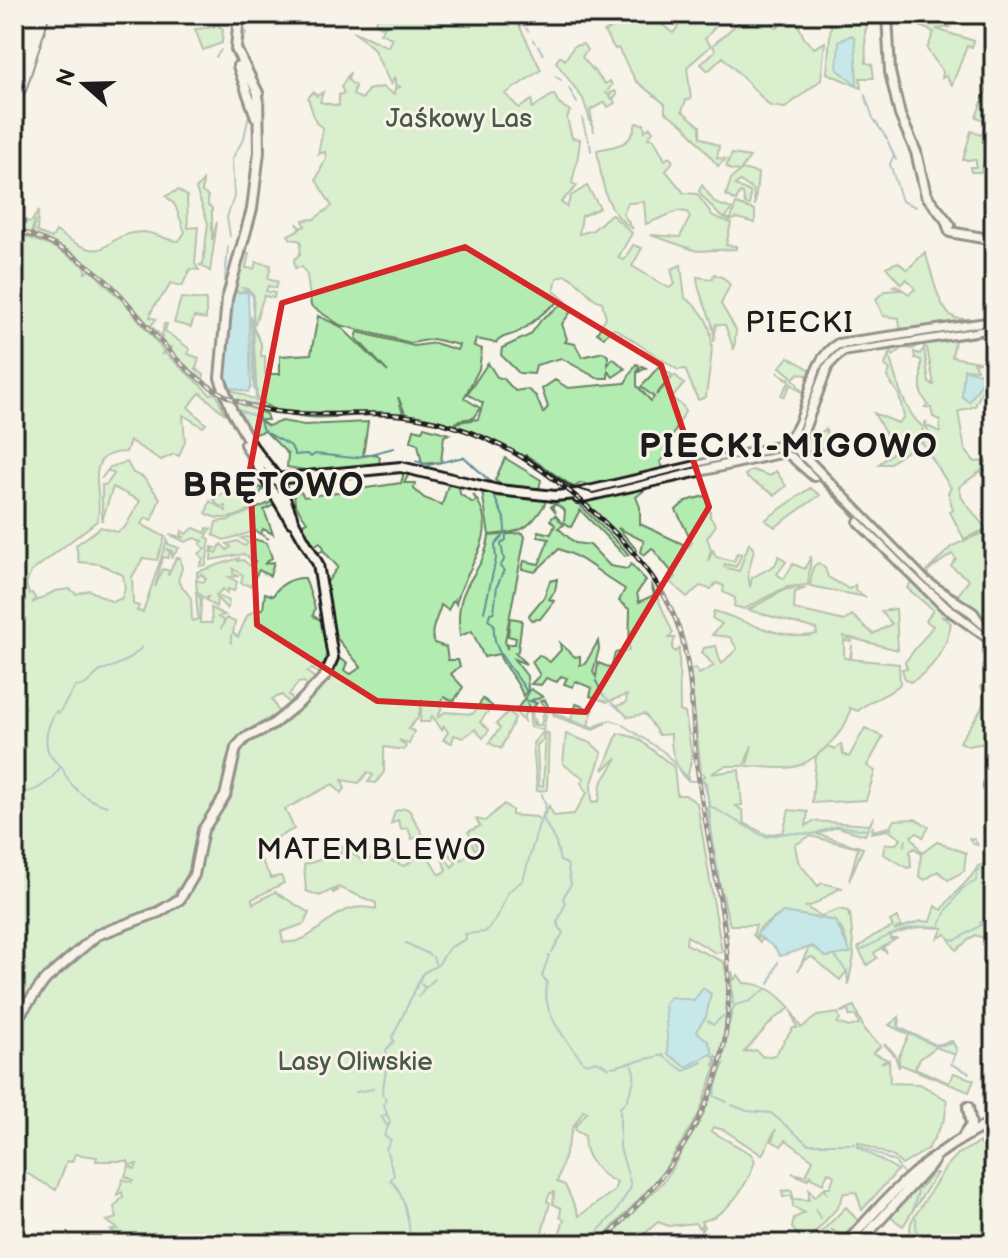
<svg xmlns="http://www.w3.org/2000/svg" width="1008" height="1258" viewBox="0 0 1008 1258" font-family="'Balsamiq Sans',sans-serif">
  <rect width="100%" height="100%" fill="#f7f3e8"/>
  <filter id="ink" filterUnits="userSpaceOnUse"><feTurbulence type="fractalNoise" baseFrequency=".0125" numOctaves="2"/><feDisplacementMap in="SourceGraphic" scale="16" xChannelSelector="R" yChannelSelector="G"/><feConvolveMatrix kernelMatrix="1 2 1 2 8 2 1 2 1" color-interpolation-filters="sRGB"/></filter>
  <g filter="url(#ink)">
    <path fill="#b3ecb0" stroke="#688466" stroke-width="2" fill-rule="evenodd" d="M374 14H509L513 22 516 19 541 70 505 94 519 108 532 100V108L554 94 559 104 570 111 567 118 572 138 580 139C579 157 575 169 572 183L577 186 561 202 567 207 571 196 587 186 600 208 582 216 579 234 593 230 611 214 632 233 618 258 624 260 633 245 642 248 632 266 669 288 675 284 671 269 681 265 685 298C724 323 710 357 706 397L698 400 685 369 678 370 617 330 613 329 604 337 597 333 606 317 602 302C587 298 582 281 565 275L557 278 554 291 564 299C545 308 536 322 520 331 511 337 503 334 496 343L476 339 474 346 482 349 479 369 464 398 480 408 473 418 459 420 453 426 406 415 398 397 403 414C362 412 301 428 267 405L265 409 233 401 266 414 268 420H259L268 426 282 421 304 425 368 422 363 456 376 454 380 457 379 464 311 471 287 467 288 454 265 431 251 435C239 414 224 395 222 368L227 388 265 404 257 398 253 327 261 343V356H265V374H280V356L311 354 318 316 340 326 388 372 356 338 358 332 414 346 435 343 457 350 459 345 433 339 411 343 340 325 311 306 307 275 302 267 295 268 294 260 300 254 301 241 291 239 288 235 300 229 297 223 301 228 305 226 303 220 314 219 332 206 316 180 326 158 325 152 318 154 323 128 316 123 308 98 313 92 317 96 323 92 320 102 339 106V95L344 93 341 87 350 72 348 80 355 86 353 95 362 99 368 90 382 87 394 94 395 88 401 87 395 85V76L391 85 373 48 353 31 388 47 392 38 380 33 387 24 381 27 375 22 379 17Z
      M632 14H660L656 20 673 33 684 19 677 14H726L705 39 711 46 687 67 691 99 686 100 682 111 700 126V137L719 146 717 158 726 159 718 166 684 125 665 112V104L636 81 618 48 615 49 604 32 631 19Z
      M733 14H776L772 24 777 28 782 24 790 25 795 17 804 38 814 48 825 42 821 80 785 108 770 106 723 57 708 71 701 64 715 51 713 45 739 22Z
      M846 14H885L870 17 865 32 866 63 872 64 874 78H860L861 88 827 73 831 24 848 25Z
      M892 14H917L951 27 936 29 974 41 972 47 967 46 952 85 946 76 942 78 943 72 927 49 934 32Z
      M202 18H219V26L223 29 222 43 203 50 195 29 214 27 215 20Z
      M583 44 587 50 582 57 605 84 610 81 612 85 606 93 611 98 610 93 615 91 617 95 613 98 615 103 608 107 605 102 590 110 594 132 583 99 556 62 560 56 565 60 574 46Z
      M994 72V109L987 121 976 117Z
      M636 123 644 124 645 131 650 127 653 131 648 138 654 139 665 160 669 157 673 161 666 171 684 193 697 194 713 216 731 223 726 245 736 246V249L697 251 651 235 680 237 690 217 687 212 678 211 646 224 644 202 628 203 623 214 633 229C604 212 602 181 597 150 615 145 631 148 636 123Z
      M986 123 994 127 981 172H971L970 167H976V160H963L971 131 981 135Z
      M732 154 750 157 741 169 758 173 755 206 753 190 740 181 735 185 750 192V205L745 204 743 194 740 193 736 201 726 195 731 179 740 171 731 170 726 166Z
      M203 181 202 192 208 196V205L212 208V240L217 222 210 271 200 265 203 264 208 223 196 189Z
      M702 185 715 203 732 209 725 218 731 219 736 204 755 210V223L737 218 731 221 719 215 701 195 699 191Z
      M178 190 187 196 188 228 198 227 195 264 199 270 190 269 182 286 170 283C167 297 153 300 150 317L156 319 151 326 162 337 164 324H167L165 331 190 349 188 354 199 358 196 369 204 375 203 380 167 351 171 347H164C121 300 97 258 33 235L35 220 31 234 14 228 15 220 31 222 38 212 37 232 52 238 56 231C114 271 97 234 142 232 154 232 167 241 179 241L185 232 175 205 166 196Z
      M14 232 56 248 86 267 85 273 90 270 95 274 126 304 164 351 162 354 165 353 210 394 216 393 225 414 200 393 188 407 206 424 203 427 183 415 185 441 179 456 174 454 161 460 130 441 126 452C78 452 106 495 97 521L31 572 26 584 29 594 32 593 36 599 32 603 55 591 70 589 76 594 89 590 113 602 122 598 125 588 123 575 100 564 79 562 76 545 101 527 117 532 125 527 140 501 113 487 102 521V485L107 484 114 474 108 470 101 479 110 467 127 462 133 473 143 477 160 498 152 520 146 518 141 524 165 537 157 560 143 558 132 577 133 604 139 606 137 611 143 612 167 540 168 544 179 548 172 557V551L166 549 170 552 168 558 163 557 155 587 163 569 169 571 168 576 176 558H180L182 568 178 581 191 598 192 621 198 619 196 593 201 599 200 623H212L211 608 225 615 218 617 224 621 221 629 226 618 235 622 233 633 238 637 247 616 256 609H263L265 593 273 596C278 585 293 577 305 578L315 608 313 616 324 622 329 655 320 675 312 669 307 672 316 679 309 687 304 682 298 683 289 695 294 701 290 704 282 695 272 699 279 713 253 727 233 745 226 762 220 797 198 832 190 873 169 900 90 935 42 976 14 1012Z
      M925 252C931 267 938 314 956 318 964 320 974 318 980 320L905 329 900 328 899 318 883 316 876 299 885 291 900 290 893 286 896 285 909 294 915 289 907 279 901 284 886 267 898 262 907 270Z
      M244 253H249L246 268 254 269 256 262 271 265 268 279 278 282 276 288 268 286 266 291 275 293 274 298 264 296 255 323 251 318 254 390 253 296 247 290 234 294 231 293 237 291 234 283 243 254H248Z
      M714 274 724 278 730 285 721 304 736 330 734 350 725 325 716 324 714 342C716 318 698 301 697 277L712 279Z
      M181 298 206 300V319L194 317 191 327 174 323Z
      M566 301 570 313 562 324 567 339 565 342 575 344 582 357 603 352 608 356V365L613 358 625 369 613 377 608 371V378H597L561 358 536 365 534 374 519 373 501 355 502 348 530 335 542 319Z
      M994 331V335L955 340 952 357 980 362 974 363 977 370 964 369V383L970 400 984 379 980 373 987 369 994 373V387L983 389 975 406 958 412 965 450 975 462 994 460 993 466 985 462 982 469 990 472 988 475 994 478V488L981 471 959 487 962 498 986 529 964 539 950 512 953 510 948 492 951 488 921 441 889 464H879L895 451 874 413 898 423 904 417 899 395 887 377 890 370 885 365 889 354C895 376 904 413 923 427L922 434 928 437 929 432 924 424 927 421 925 425 940 432V420L933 417 931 408 925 407 928 405 921 393V360L915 358 914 352 920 354 924 348 929 383 934 385 927 348 921 344 913 349 903 348 893 356 890 347Z
      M788 357 813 371 812 377 799 373 793 378 803 393 791 384 784 397 781 395 790 381 777 372 789 379 791 376 780 367Z
      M488 363 497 377 504 379 515 391 527 389 536 396 543 413 548 407 542 389 555 380 568 388 625 383 636 364 639 365 637 372 642 366 646 368 637 373V386L651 401 654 397 641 387 659 366 672 375 656 395 675 375 684 384 672 398 683 406 685 412 668 445 670 451 660 462 664 469 597 486 581 483 574 487 526 455 523 457 455 426 459 422 478 419 483 403 467 394Z
      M817 403 819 404 807 434 814 431 817 435 826 429 829 444 812 456 815 467 802 446Z
      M424 427 449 434 444 436 441 462 422 464 418 444 411 441 414 429 422 431Z
      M505 458 541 480 539 489 500 484 495 480Z
      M752 470 770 476 776 471 786 486 775 495 747 478 745 475Z
      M404 472 409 474 404 483H415L414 489 424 498 442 505 448 485 459 487 460 494 473 503 476 500 473 494C504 535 465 564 456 604L454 599 448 610 441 605C437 620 429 630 434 643L446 647 448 660H458L460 666 451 674 463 687 454 701 444 697 439 705 442 707 438 717 445 712 473 714 483 699 492 706 480 722 489 730 483 738 475 729 463 738 454 735 452 743 443 740 448 732 444 726 442 730 432 716 429 722H420L422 700 418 718 408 729 414 731 409 744 399 740 406 746 404 750 384 747V772L376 783 368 782 373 775 368 772 359 783 342 780 345 789 341 793 333 784 285 809 294 829 255 849 271 878 281 876 284 883 252 899 253 904 275 892 309 913 304 924 281 932 283 942C320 946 331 897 376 909V903L338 887 333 890H339L333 893 332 890 320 896 306 891 304 865 341 853 342 846 364 862 378 855 404 866 425 852 440 875 446 870 442 858 444 857 452 867 456 863 449 853 454 850 461 860 470 853 464 842 469 839 475 849 478 847 468 832 480 826 476 819 485 821 504 804 512 810V815L536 817 541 821 549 806 554 816 574 814 587 793 581 783 584 778 563 764 566 734 591 743 602 753 591 786 592 802 599 801 601 784 617 758 603 770 618 733 637 738 674 767 677 795H685L697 803 722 952 716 953 687 936 686 944 724 962 728 981 725 1029 719 1059 716 1056 714 1064 718 1060 699 1114 660 1177 597 1244H556L564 1220 560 1217 561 1208 553 1204 554 1192 550 1193 547 1201 550 1203 539 1244H105L115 1235 111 1230 118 1229 107 1221 117 1218 114 1207 123 1197 122 1192 117 1195 123 1179 131 1182 133 1180 125 1176 129 1166 135 1169 137 1164 129 1165 128 1161H96L97 1157 75 1154 72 1162 67 1161 56 1190 14 1166V1024L43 983 97 936 182 901 204 831 222 807 240 745 320 690 333 667 337 643V657L347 663 344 670 351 674 361 667 335 636 318 556 327 582 338 567 323 550 317 554 324 548 320 542 312 547 299 526 307 522 295 504 294 493 301 492 304 497 401 483ZM584 1110 587 1112 575 1127 576 1131 585 1136C581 1155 601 1177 617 1182L614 1191 579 1216 565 1185 557 1182 573 1127Z
      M252 484 263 489C259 494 257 501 253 506 242 518 217 522 206 513L210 501 226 511 225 506H218L214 499 224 492 238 494 237 491Z
      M651 485 636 497 640 507V524L689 547 692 542 676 510 686 501 705 496 710 503V517L716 525 707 538 711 549 708 561 713 550 716 557 734 561 737 553 742 554 736 567 725 564 724 567 739 571 749 543 754 550 748 573 750 587 752 578 775 565 779 556 786 562 777 574 784 579 793 564 805 569 811 556 808 585 786 587 744 609 734 606 735 598 723 592 724 586 716 583 711 589 700 586 687 597 670 582 676 577 652 548 644 555 641 552 644 541 618 528 636 549V556L579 500Z
      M810 488 820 495 775 527 765 520Z
      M482 491 544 500 545 504C528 532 519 532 489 535Z
      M271 498 276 504 264 510 273 534 263 529 261 534 269 539 256 531 224 540 213 535 216 522 229 520 272 502Z
      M575 500 622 547 629 555 625 556 580 510 571 527 564 522 565 511 556 504 552 507 556 513 551 507 554 503 550 501Z
      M555 515 564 525 558 528 575 543 590 545 610 566 627 569 631 564 646 580 637 593 639 602 654 595 651 583 673 633 669 638H675L672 648 675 652 679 649 680 711 685 713 692 756 687 780C676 771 670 748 671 734L659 735 645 714 628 717 617 706 626 703 627 695 607 702 590 696 592 688 575 681 573 687 564 684 567 678 561 676 557 682 546 678 541 685 531 684 540 675 532 662 539 655 550 662 561 650 560 643 575 657 580 656V665L585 664 598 641 599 649 593 672 596 677 598 663 611 668 615 653 629 651 630 610 619 601 625 589C599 574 588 559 559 549L535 572 522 569 524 561 539 564 549 539 538 537V531L551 534 555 525 550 520Z
      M194 528 206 533 207 528 211 529 206 537 210 539 206 565 200 566 203 559 199 554 205 549 200 544 203 541 195 538 185 542 169 534 185 538 181 535 182 531 186 534Z
      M994 528V639L979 619 923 575 929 573V579L958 595 969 580 951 566 956 559 952 554 926 572 952 546Z
      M523 533 525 537 505 641 507 649 508 644H515L516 638 508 636 510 618 522 620 518 651 515 653 526 664 514 659 527 676 528 690 523 696C518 678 504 670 499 654L484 657 472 631 460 636C453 580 483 579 489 536Z
      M247 537 267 543 272 558 264 564 274 562 270 576 259 570 250 586 241 583 243 575 233 569V573L238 576 229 577 237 582 234 591 228 589 227 593 223 589 216 595 229 601 227 609 217 598 216 607 206 600 208 597 203 598 197 591 196 580 203 582 206 579 201 574 197 578V572L239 558 238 561 243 560 253 568 250 560 256 562 243 554 211 560 212 547 216 548 212 551 217 553 221 544 227 550 231 547 227 544 237 541 245 546 248 543 241 538Z
      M818 563 825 568 828 577 849 589 855 585V590L866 597 810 586 813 567Z
      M557 579 555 591 549 599 554 601 540 619 531 620 529 615 544 597 550 581Z
      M912 581 951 619 941 616 951 623C948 646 932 672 910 682L905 679 902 669 907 668 905 662 933 626 926 621 933 610 907 588Z
      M806 588 795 592 794 609 844 621 852 615 873 634 892 624 881 611 896 609 898 650 851 638 852 642 846 641 849 638 844 636V658L850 659 852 645 851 659 899 664 900 684C888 697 871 698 858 711L850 708C850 728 818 758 800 765 786 771 762 766 747 766L752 745 744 766H725L711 774 739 770 742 805 736 806 743 811 744 823 767 835 783 832 789 810 808 812 806 826 813 821 870 825 874 816 865 835 837 827 817 834 863 848 849 881 858 848 810 836 795 845 798 861 818 886 822 883 843 888C828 891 822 904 806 907L821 916 839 909 848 911 849 917 850 912 854 956 848 985 847 971 840 980 812 957 804 960 798 971 809 947 818 949 826 957 847 953C848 941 843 926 832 920L783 912 760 928 756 936 763 939 760 942 753 935 756 925H730L716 869 706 783 701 778 705 776 701 772 690 669 695 668 699 674 714 666 702 652 704 648 716 646 721 664 737 649 730 637 712 635 722 624 712 618 714 611C740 618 785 643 817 634L816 629 748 610 786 589Z
      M994 669V736L991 735 986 743 968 746 960 742C969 724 992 706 981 686Z
      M531 689 543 697 530 701 537 703 532 709 533 724 535 721V725H541L545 707 540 701 545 700 548 706 543 730 530 727V709L524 715V721L515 712Z
      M576 704 593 710 588 725 594 728 606 723 593 730 554 716 553 712 571 720Z
      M509 711 515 718 501 749 489 743 500 728 496 724Z
      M865 728 883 737 867 766 875 771 866 800 812 803 816 756 828 746 835 749 841 744 843 754 849 757Z
      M543 732V740L537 745 539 786H543L546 732 549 734 547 790 537 791 533 743Z
      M405 808 409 810 423 835 412 839 408 828 401 829 398 820 391 824 395 811Z
      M915 819 929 827 923 837 917 833 911 836 922 853 937 842 966 853 964 871 948 880 938 871 925 880 919 876 921 854 915 848 910 851 911 867 908 868 883 854 885 844H896L901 839 888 830 871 833 873 826 872 831 890 827 894 820Z
      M994 861 992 955 987 952V939L975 935 956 950 946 934 938 938 943 928 920 927 891 935 890 939H896L883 947 887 953 881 948 874 953 877 958 867 965 858 948 873 936 893 927 890 921 897 917 901 926 894 930 921 921 930 922 935 906 942 910C953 891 968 885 978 866Z
      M732 971 734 980 738 975 744 983C764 983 778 994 790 1008L774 1019 744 1052 756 1050 763 1057 775 1055 793 1028H797L791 1010 801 1028 817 1016 838 1013 840 1019 837 1023 849 1027 859 1024 856 1016H849V1011L840 1012 854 1006 865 1031 881 1046 873 1053 888 1060 881 1063 889 1060 890 1083 920 1084 947 1100 945 1118 928 1149 902 1165 894 1157 858 1142V1147L898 1170 862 1210 856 1192 844 1193 838 1207 805 1244H798L799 1236 792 1228 794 1218 805 1213 793 1207 792 1195 783 1197 782 1191 791 1190 794 1199 809 1200V1189L815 1197 823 1189 826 1192 825 1187H830L834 1176 828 1172 823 1184 811 1178 812 1174 807 1180 792 1173 806 1176 813 1160 786 1140 781 1146 772 1141 776 1129 762 1155 724 1130 713 1127 711 1131 751 1154 755 1161C748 1184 727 1217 701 1221L704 1227 701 1231V1225L699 1228 695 1223 669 1226 658 1222 633 1244H602L665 1180 701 1119 724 1064 720 1065 729 1018Z
      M899 1017 898 1027 936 1045 952 1041 957 1050 955 1055 936 1047 920 1059 915 1068 949 1083 954 1073 974 1080 969 1092 899 1064V1068L895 1056 884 1044C891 1048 896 1055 899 1063V1064V1056L909 1035 889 1025Z
      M993 1135 994 1140 979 1144 994 1147V1244H914L903 1241 909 1236 911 1222 945 1168 958 1154Z
      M933 1173H937L903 1226 886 1214 915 1183 920 1188Z
      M846 1207 858 1221 843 1237 832 1230 831 1238 825 1244 818 1235Z"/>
    <path fill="#8ddbea" stroke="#608f98" stroke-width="2" d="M852 35 855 39 857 85 837 69 839 41Z
      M248 292 251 387 248 392 228 387 224 362 228 347 230 293Z
      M964 369 986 376 969 402 962 396Z
      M783 912 835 921 851 953 825 957 813 946 780 956 775 948 756 934Z
      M703 988 711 994 706 1017 696 1031 708 1041 713 1053 686 1067 668 1054 665 1003 670 997 694 1000Z"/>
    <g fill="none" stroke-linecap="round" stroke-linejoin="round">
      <path stroke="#608f98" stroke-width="2" d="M219 19V27
        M521 20 523 23
        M526 28 528 31
        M533 40 535 43
        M538 46 543 54
        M240 50 246 32 243 25
        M216 57 221 50
        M555 76 561 80
        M569 88 577 103
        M865 95 873 118 887 139
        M582 118 586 134
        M587 136 589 141
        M888 142 896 160
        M590 144 591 151
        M894 155 890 164 902 201 916 207
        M230 236 227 217 234 197 232 159 244 138 249 115
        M225 280 228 247
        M241 288 248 289 254 295 252 326 256 402
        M239 410 259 418
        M259 418 263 431
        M264 431 291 446 295 455 307 454 311 457 315 454 354 458 394 448
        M416 461 429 465 464 457 493 484
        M494 496 504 518 506 540 501 544 504 560 500 567 504 570 497 586 494 612 490 613 488 620 494 624C491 654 514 668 527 692
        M484 612 496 559 495 545 502 537
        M231 635V643
        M596 681 603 695 621 711
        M528 693 526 698 529 709
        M533 699 534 703
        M544 711 551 712
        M556 714 591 728 610 720 620 723
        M623 725 664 752 690 781H696
        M544 733V735
        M62 767C69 787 86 800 107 806
        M700 781 704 782 710 806 765 837 788 833 813 834 837 826 867 830
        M707 807 727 929
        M543 818 556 843 560 861 567 864 571 884 563 898 565 904 557 923 563 933 552 952
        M540 823 546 806 542 794
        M874 830 892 829
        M21 831 22 807 26 802 22 793C38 792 53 779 61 766 40 752 45 730 56 711L59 713 75 687C90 687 91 675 103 670 121 663 126 664 142 647
        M969 838 974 839 978 845 973 844Z
        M904 846 906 840
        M946 911 962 889 976 881 977 871 994 863
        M982 925 994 929
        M728 934V937
        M951 939 956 940 981 925 980 922
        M406 943 430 955
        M860 951C887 935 909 924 939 927L945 913
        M549 955 542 976 547 982C540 1012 565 1038 584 1063
        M835 956 846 971
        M438 965 449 948 466 939 465 934 485 932 496 920 508 892 523 880 539 824
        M421 984 425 988 435 979
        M769 984 778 962
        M732 986 733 1004
        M418 997 424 989
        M732 1011 735 1005 750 1001 766 989
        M900 1019 899 1029 936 1046 953 1043 957 1050 951 1064 969 1073
        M708 1021 713 1025 723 1016
        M729 1024 732 1012
        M712 1054 717 1062
        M663 1056 684 1071 702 1062
        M586 1064 597 1061 609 1068
        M721 1064 714 1096 727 1102
        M612 1067 664 1055
        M356 1092 373 1089
        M627 1100C632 1085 639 1077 630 1062
        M625 1102 620 1108V1148L628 1175
        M732 1105 747 1111 771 1113 808 1144H855
        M387 1126 381 1116 387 1115
        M860 1146 895 1162 903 1173
        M815 1209 820 1218
        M913 1209 918 1191
        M916 1218 917 1244
        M410 1244C411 1230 404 1188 390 1181L394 1175 386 1149 391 1140 384 1136 390 1122 384 1106 386 1098 382 1095 386 1069 382 1055H387L386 1050 394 1041 392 1038 423 973 436 966 433 957
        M586 1244 615 1213 631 1187 629 1178"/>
      <g stroke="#1c1c1c" stroke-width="14">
        <path id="major" d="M887 14 890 72 900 115 916 152 926 195 950 225
          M238 66 256 117
          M946 220 950 232 994 240
          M245 444 291 522
          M792 444 925 581 973 613 992 641
          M787 452 814 476
          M275 479 401 467 498 490 555 496 576 494 782 446C815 422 803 365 838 344L994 322
          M578 498 789 451 801 437 828 365 842 351 994 328
          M859 522 945 607 986 636
          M14 1022 45 980 97 935 159 912 180 899 194 875 203 830 225 796 236 748 245 738 272 725 300 702 325 676 333 658 318 564 295 524 277 478 252 446 232 411 220 378 227 299 252 209 259 152 258 93 236 49 239 14
          M964 1135 971 1125 968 1107
          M846 1244C893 1190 928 1153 994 1121
          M858 1244 934 1161"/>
      </g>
      <use href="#major" stroke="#f7f3e8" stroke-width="8"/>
      <path stroke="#1c1c1c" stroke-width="2" d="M14 104 26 91 50 14
        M782 450 794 453 924 582 994 639
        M525 456 571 487 593 493 725 460 771 454 794 443 822 366 839 349 994 325"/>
      <g stroke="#1c1c1c" stroke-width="5">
        <path id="rail" d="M14 229C52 241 87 260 115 289 152 328 177 371 226 396 279 422 330 412 386 414 433 416 480 433 520 456 573 488 643 551 670 607 696 659 690 718 698 774 711 875 747 973 717 1075 695 1144 650 1193 601 1244"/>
      </g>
      <use href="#rail" stroke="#f7f3e8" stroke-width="2" stroke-dasharray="6" stroke-linecap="butt"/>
    </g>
  </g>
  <path d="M0 0H1008V1258H0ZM465 247 661 365 709 507 586 712 377 701 257 625 250 469 282 303Z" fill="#f7f3e8" fill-opacity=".55" fill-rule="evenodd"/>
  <path fill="none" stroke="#d62828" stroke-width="6" stroke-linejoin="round" d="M465 247 661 365 709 507 586 712 377 701 257 625 250 469 282 303Z"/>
  <g text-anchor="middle" stroke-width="6" stroke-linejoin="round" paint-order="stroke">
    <g font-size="26" fill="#495a48" stroke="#f7f3e8">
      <text x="459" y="127">Jaśkowy Las</text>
      <text x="355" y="1070">Lasy Oliwskie</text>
    </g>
    <g font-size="30" letter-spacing="2" fill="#1c1c1c" stroke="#f7f3e8">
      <text x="800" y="332">PIECKI</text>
      <text x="372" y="859">MATEMBLEWO</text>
    </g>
    <g font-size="34" font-weight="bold" letter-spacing="2" fill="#1c1c1c" stroke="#f7f3e8">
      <text x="789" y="457">PIECKI-MIGOWO</text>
      <text x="274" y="496">BRĘTOWO</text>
    </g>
  </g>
  <rect width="1008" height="1258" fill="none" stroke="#f7f3e8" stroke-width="48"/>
  <rect x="24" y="24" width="960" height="1210" fill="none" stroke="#1c1c1c" stroke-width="3" filter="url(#ink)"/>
  <g transform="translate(84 84) rotate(290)" stroke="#f7f3e8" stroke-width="6" paint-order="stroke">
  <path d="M0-6L14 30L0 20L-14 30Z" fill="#1c1c1c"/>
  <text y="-12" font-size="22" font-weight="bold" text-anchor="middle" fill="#1c1c1c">N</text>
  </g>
</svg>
